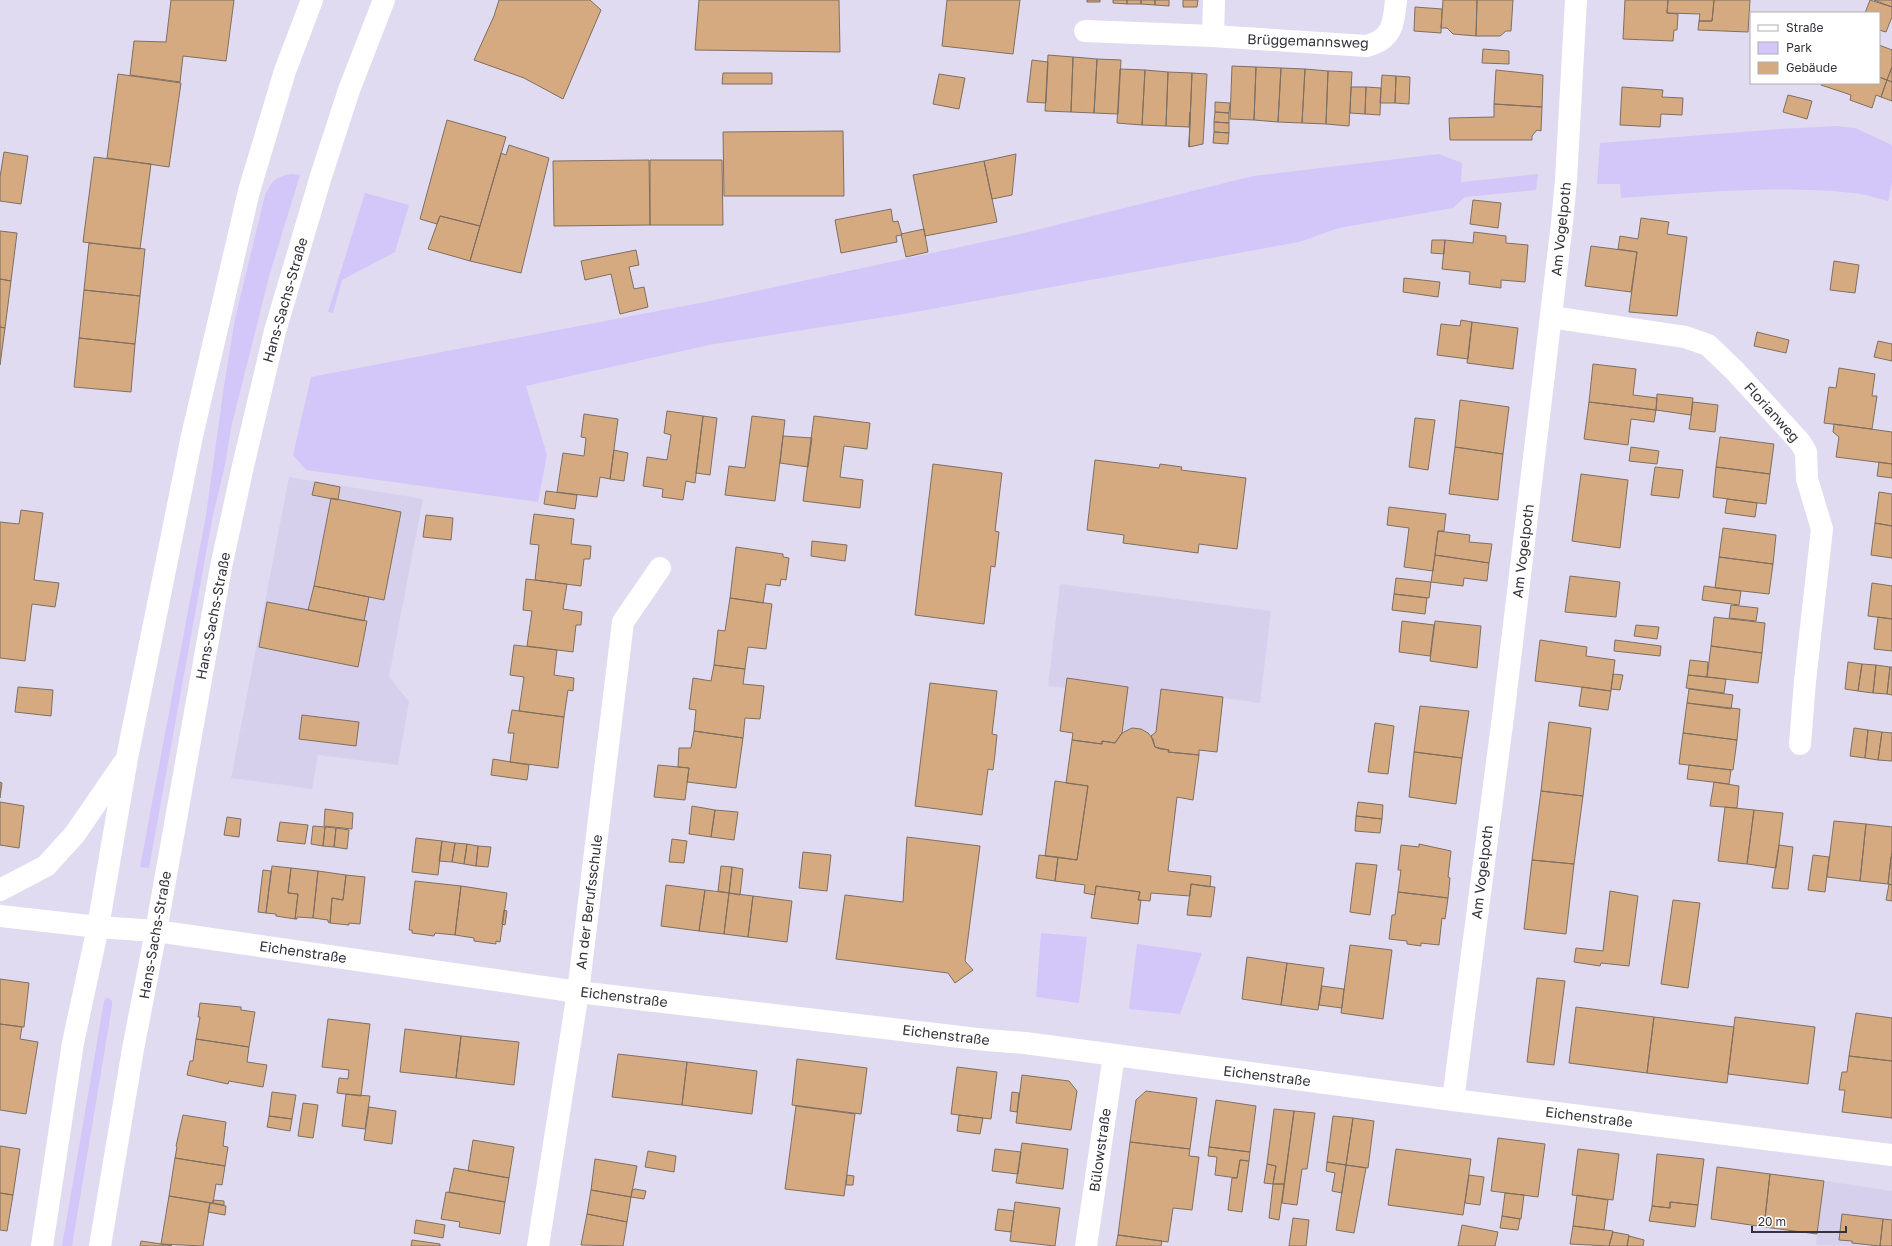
<svg xmlns="http://www.w3.org/2000/svg" width="1892" height="1246" viewBox="0 0 1892 1246" font-family="'Golos Text',sans-serif">
  <rect width="100%" height="100%" fill="#e0dbf1"/>
  <path fill="#d7d0ed" d="M289 477 423 499 389 676 409 702 398 765 318 755 312 789 231 778Z
    M1060 584 1271 611 1260 703 1223 698 1217 752 1199 750 1193 800 1066 783 1073 733 1060 731 1065 688 1048 686Z
    M1825 1181 1892 1191V1246L1816 1245Z"/>
  <path fill="#d3c7f9" d="M1836 126 1855 128 1892 145V182L1888 201C1877 198 1865 194 1853 193 1777 185 1696 193 1621 198L1620 184H1597L1600 143 1780 129Z
    M1439 154 1462 163 1461 182 1538 174 1536 190 1465 197 1453 208 1339 228 1299 242 904 314 709 345 526 386 547 455 538 502 306 470 293 455 311 377 710 301 1020 234 1253 176Z
    M291 174 300 175 270 273 231 428 225 465 212 520 149 868 140 867 206 515 224 386 235 319 265 195C272 181 275 177 291 174Z
    M365 193 409 205 395 252 342 280 333 313 328 312Z
    M1041 933 1087 937 1079 1003 1036 997Z
    M1137 944 1202 953 1180 1014 1129 1009Z
    M106 998H109L112 1001V1006L72 1246H62L104 1001Z"/>
  <path fill="#d5aa80" stroke="#7f6f61" d="M171 0H234L226 61 183 56 180 82 130 75 134 41 166 42Z
    M499 0H590L601 10 563 99 524 78 474 60 494 16Z
    M699 0H839L840 52 695 50Z
    M947 0H1020L1013 54 942 46Z
    M1087 0H1100V2H1087Z
    M1113 0H1127V4L1113 3Z
    M1127 0H1141V4H1127Z
    M1141 0H1155V5L1141 4Z
    M1155 0H1169V6L1155 5Z
    M1183 0H1198L1197 7H1183Z
    M1443 0H1477L1476 36 1453 34 1447 28H1441Z
    M1477 0H1513L1511 31H1506L1500 36H1476Z
    M1625 0H1668L1667 13 1678 14 1677 30H1674L1673 41 1623 39Z
    M1668 0H1714L1712 21H1699L1700 14 1667 13Z
    M1714 0H1750L1748 32 1698 30 1699 21H1712Z
    M1870 0 1892 7V17L1886 32 1879 30V13H1865Z
    M1874 0H1892V7Z
    M1415 7 1442 9 1441 33 1414 31Z
    M1879 45 1892 50V67L1887 80 1879 77Z
    M1483 49 1509 51V64L1482 63Z
    M1048 55 1073 57 1071 112 1045 111Z
    M1073 57 1097 59 1094 113 1071 112Z
    M1097 59 1121 60 1118 114 1094 113Z
    M1032 60 1048 62 1046 103 1027 102Z
    M1232 66 1256 67 1254 120 1230 119Z
    M1256 67 1281 68 1278 122 1254 120Z
    M1892 67V82L1887 80Z
    M1281 68 1305 69 1302 123 1278 122Z
    M1120 69 1145 70 1142 125 1117 123Z
    M1305 69 1328 71 1326 124 1302 123Z
    M1145 70 1168 72 1166 126 1142 125Z
    M1496 70 1543 75 1542 107 1494 104Z
    M1328 71 1352 72 1349 126 1326 124Z
    M1168 72 1192 73 1189 147 1190 112 1189 127 1166 126Z
    M723 73H772V84H722Z
    M1192 73 1207 74 1203 144 1189 147Z
    M118 74 181 83 169 167 107 158Z
    M939 74 965 78 959 109 933 104Z
    M1382 75 1396 76 1395 103H1380Z
    M1396 76 1410 77 1409 104 1395 103Z
    M1879 77 1887 80 1881 97 1876 95 1872 108 1850 100 1851 95 1821 85 1822 83H1879Z
    M1887 80 1892 82V101L1881 97Z
    M1351 87H1366L1365 114 1350 113Z
    M1366 87 1381 88 1380 115 1365 114Z
    M1622 87 1663 90 1662 97 1683 98 1682 115 1661 114 1660 127 1620 125Z
    M1788 95 1812 101 1807 119 1783 112Z
    M1215 102 1230 103 1229 113 1215 112Z
    M1494 104 1542 107 1541 131 1537 130 1532 136V140H1450L1449 118 1494 117Z
    M1215 112 1229 113V123L1214 122Z
    M447 120 506 137 480 226 440 216 437 224 420 219Z
    M1214 122 1229 123V133L1214 132Z
    M843 131 844 196H724L723 132Z
    M1214 132 1229 133 1228 144 1213 143Z
    M509 145 549 158 521 273 470 261 501 153 506 155Z
    M4 152 28 156 21 204 0 201V177Z
    M1016 154 1012 195 992 199 984 161Z
    M94 157 151 164 140 249 83 242Z
    M649 160 650 225 554 226 553 161Z
    M650 160H722L723 225H650Z
    M984 161 997 222 925 236 913 175Z
    M1473 200 1501 203 1498 228 1470 224Z
    M891 209 893 222 898 221 902 235 896 236 897 242 841 253 835 220Z
    M440 216 480 226 470 261 428 249Z
    M1641 218 1669 222 1667 234 1687 237 1677 316 1629 312 1637 252 1618 249 1620 236 1638 239Z
    M924 229 928 252 906 257 901 234Z
    M0 231 17 233 11 281 0 279Z
    M1474 232 1506 236V243L1528 245 1525 282 1501 280V288L1469 284 1470 272 1442 269 1445 240 1473 243Z
    M1432 240H1445L1444 254 1431 253Z
    M89 243 145 249 140 296 84 290Z
    M1591 246 1637 252 1631 292 1585 286Z
    M636 250 639 265 629 267 634 289 644 287 648 307 620 314 611 274 585 280 581 261Z
    M1834 261 1859 265 1855 293 1830 290Z
    M1404 278 1440 282 1438 297 1403 292Z
    M0 279 11 281 5 328 0 327Z
    M84 290 140 296 135 344 79 338Z
    M1461 320 1472 322 1468 359 1437 355 1441 324 1460 326Z
    M1472 322 1518 328 1513 369 1467 363Z
    M0 327 5 328 0 365Z
    M1757 332 1789 340 1786 353 1754 346Z
    M79 338 135 344 131 392 74 387Z
    M1878 341 1892 344V361L1874 357Z
    M1593 364 1636 369 1633 395 1657 398 1656 410 1589 402Z
    M1839 368 1875 374 1872 396H1877L1872 429 1824 423 1829 387 1836 388Z
    M1657 394 1693 398 1691 415 1656 410Z
    M1460 400 1509 407 1503 454 1455 447Z
    M1589 402 1656 410 1654 422 1631 419 1628 445 1584 439Z
    M1693 402 1718 405 1715 432 1689 429Z
    M667 411 703 416 695 483 686 481 683 500 662 497 663 489 643 486 647 457 667 460 671 435 664 433Z
    M584 414 618 419 610 479 600 477 597 497 557 492 563 453 584 456 586 438 581 437Z
    M703 416 717 418 710 475 696 473Z
    M752 416 785 420 775 501 725 495 729 466 745 468Z
    M814 416 870 423 867 449 844 446 840 477 863 480 860 508 803 501Z
    M1415 418 1435 420 1428 470 1409 467Z
    M1834 424 1892 432V464L1836 457 1839 437 1833 432Z
    M783 436 812 438 808 467 780 463Z
    M1720 437 1774 444 1770 474 1716 467Z
    M1455 447 1503 454 1498 500 1449 494Z
    M1631 447 1659 451 1657 464 1629 461Z
    M614 450 628 453 624 481 610 479Z
    M1095 460 1159 468 1160 464 1182 467 1181 470 1246 478 1237 549 1199 544 1198 553 1123 543 1124 535 1087 530Z
    M1879 462 1892 464V478L1877 476Z
    M933 464 1002 473 995 531 999 532 995 567 991 566 984 624 915 615Z
    M1655 467 1683 470 1679 498 1651 495Z
    M1716 467 1770 474 1766 504 1713 497Z
    M1581 474 1628 480 1620 548 1572 541Z
    M315 482 340 487 338 500 312 495Z
    M546 491 577 495 575 509 544 504Z
    M1879 492 1892 494V526L1875 523Z
    M331 498 401 512 384 600 314 586Z
    M1727 499 1757 503 1755 517 1725 513Z
    M1389 507 1446 514 1444 531H1438L1433 571 1404 567 1409 528 1387 525Z
    M21 510 43 513 34 580 59 583 55 607 32 604 25 661 0 658V522L19 524Z
    M534 514 574 519 571 544 591 546 590 559H584L581 586 535 580 539 545 530 544Z
    M426 515 453 518 451 540 423 537Z
    M1875 523 1892 526V558L1871 555Z
    M1723 528 1776 535 1773 564 1719 557Z
    M1438 531 1470 535 1469 542 1492 544 1489 563 1435 555Z
    M812 541 847 545 845 561 811 556Z
    M736 547 783 554V557L789 558 786 580 781 579 780 586 766 584 763 603 730 598Z
    M1435 555 1489 563 1487 581 1464 578 1463 586 1431 582Z
    M1719 557 1773 564 1769 594 1715 588Z
    M1570 576 1620 582 1616 617 1565 612Z
    M1396 578 1431 582 1429 598 1394 594Z
    M526 579 567 584 563 609 582 612 581 625H576L573 652 527 646 532 611 523 610Z
    M1872 583 1892 586V619L1868 616Z
    M314 586 369 597 364 621 308 610Z
    M1704 586 1741 591 1739 605 1702 600Z
    M1394 594 1427 598 1425 614 1392 610Z
    M730 598 772 604 766 649 748 647 745 669 714 665 718 630 725 631Z
    M267 602 367 621 358 667 259 647Z
    M1731 605 1758 608 1756 621 1729 618Z
    M1714 617 1765 623 1762 653 1711 646Z
    M1878 617 1892 619V651L1874 649Z
    M1402 621 1434 625 1430 656 1399 652Z
    M1435 621 1481 626 1477 668 1430 661Z
    M1636 625 1659 627 1657 639 1634 636Z
    M1540 640 1587 647 1586 656 1615 660 1611 691 1535 681Z
    M1615 640 1661 646 1660 656 1614 651Z
    M514 645 557 650 554 675 574 678 573 691 568 690 564 717 519 711 524 677 510 675Z
    M1711 646 1762 653 1758 683 1707 677Z
    M1690 660 1708 662 1707 677 1688 675Z
    M1848 662 1862 664 1858 691 1845 689Z
    M1862 664 1876 665 1873 693 1858 691Z
    M714 665 745 669 743 684 764 686 760 719 745 718 743 738 694 731 696 710 689 709 693 678 711 681Z
    M1876 665 1890 667 1887 694 1873 693Z
    M1890 667H1892V695L1887 694Z
    M1613 674 1623 675 1620 690 1611 689Z
    M1688 675 1726 679 1724 693 1686 688Z
    M1067 678 1128 687 1122 733 1115 743 1102 741V744L1072 740 1073 733 1060 731Z
    M930 683 997 691 992 734 997 735 995 754 993 770 988 769 982 815 915 806Z
    M18 687 53 690 51 716 15 712Z
    M1582 687 1611 691 1608 710 1579 706Z
    M1161 689 1223 697 1217 752 1199 750V755L1168 752 1169 750 1155 747 1151 736 1156 732Z
    M1689 689 1733 695 1731 709 1687 703Z
    M1687 703 1740 709 1737 740 1683 733Z
    M1420 706 1469 711 1462 758 1414 752Z
    M512 710 564 717 558 768 510 762 514 733H508Z
    M302 715 359 722 356 746 299 739Z
    M1549 722 1591 728 1583 796 1541 791Z
    M1375 723 1394 726 1388 774 1368 772Z
    M1132 728 1141 729 1148 733 1153 739 1155 747 1160 749 1169 750 1168 752 1199 755 1193 800 1177 797 1168 871 1211 876 1210 887 1191 884 1190 896 1151 893 1150 901 1138 900 1140 892 1096 886 1095 895 1084 893 1085 885 1055 881 1058 857 1077 860 1088 786 1066 783 1072 740 1102 744V741L1115 743 1122 733Z
    M1854 728 1868 730 1865 758 1850 756Z
    M1868 730 1882 732 1878 760 1865 758Z
    M694 731 743 738 736 788 687 782 689 768 678 767 679 748H691Z
    M1882 732 1892 733V761L1878 760Z
    M1683 733 1737 740 1733 770 1679 764Z
    M1414 752 1462 758 1456 804 1409 797Z
    M493 759 529 765 527 780 491 775Z
    M658 765 689 768 685 800 654 797Z
    M1689 765 1731 770 1729 784 1687 779Z
    M1055 781 1088 786 1077 860 1045 856Z
    M0 782 2 783 0 798Z
    M1714 782 1739 786 1737 808 1710 806Z
    M1541 791 1583 796 1574 864 1532 860Z
    M0 802 24 806 19 848 0 845Z
    M1358 802 1383 805 1382 819 1356 816Z
    M692 806 715 810 711 837 689 834Z
    M1725 807 1754 810 1747 864 1718 861Z
    M325 809 353 813 352 829 324 826Z
    M715 810 738 812 734 840 711 837Z
    M1754 810 1783 813 1776 868 1747 864Z
    M1356 816 1382 819 1380 833 1355 831Z
    M227 817 241 819 239 837 224 835Z
    M1834 821 1866 824 1860 881 1827 877Z
    M280 822 308 825 305 844 277 841Z
    M1866 824 1892 827V850L1888 884 1860 881Z
    M313 826 325 827 323 846 311 844Z
    M325 827 336 828 334 847 323 846Z
    M336 828 349 830 347 849 334 847Z
    M907 837 980 846 965 961 973 970 955 983 948 973 836 959 845 895 903 902Z
    M416 838 442 841 438 875 412 872Z
    M672 839 687 841 684 863 669 862Z
    M442 841 455 843 452 862 439 861Z
    M455 843 467 844 464 864 452 862Z
    M467 844 478 846 476 866 464 864Z
    M1419 844 1451 851 1448 877 1450 878 1448 898 1398 892 1401 870H1398L1401 845 1419 847Z
    M1779 845 1793 847 1788 889 1772 888Z
    M478 846 491 847 488 867 476 866Z
    M803 852 831 855 827 891 799 888Z
    M1039 855 1058 857 1055 881 1036 878Z
    M1813 855 1829 857 1825 892 1808 890Z
    M1891 857H1892V885L1888 884Z
    M1532 860 1574 864 1566 934 1524 929Z
    M1356 863 1377 865 1370 915 1350 912Z
    M272 866 291 868 288 893 298 894 295 919 276 916V914L266 913Z
    M721 866 732 867 729 893 718 891Z
    M732 867 743 869 740 895 729 893Z
    M291 868 318 871 313 918 297 917V919H295L298 894 288 893Z
    M263 870 271 871 266 913 258 912Z
    M318 871 346 875 343 900 332 898 330 923 328 922V920L313 918Z
    M346 875 365 877 360 924 349 923V925L330 923 332 898 343 900Z
    M415 881 461 886 455 935 435 933 434 936 412 933V930H409Z
    M1191 884 1215 887 1211 917 1187 915Z
    M1889 884 1892 885V901L1886 900Z
    M666 885 705 890 699 931 661 926Z
    M461 886 507 893 500 942 496 941V944L474 941V938L455 935Z
    M1096 886 1140 892 1138 900H1141L1138 924 1091 918Z
    M705 890 729 893 724 934 699 931Z
    M1610 891 1638 896 1629 966 1601 963 1600 966 1574 962 1576 948 1603 951Z
    M1398 892 1448 898 1445 919 1442 918 1439 945 1421 943V946L1407 944V941L1389 939 1392 915H1395Z
    M729 893 753 896 748 937 724 934Z
    M753 896 792 901 787 942 748 937Z
    M1673 900 1700 903 1688 988 1661 984Z
    M504 910 507 911 505 925 502 924Z
    M1350 945 1392 950 1383 1019 1341 1013Z
    M1247 957 1287 963 1281 1005 1242 999Z
    M1287 963 1324 968 1318 1010 1281 1005Z
    M1537 978 1565 981 1554 1065 1527 1062Z
    M0 979 29 983 24 1027 0 1024Z
    M1322 986 1344 989 1342 1008 1319 1005Z
    M200 1003 241 1007V1010L255 1012 249 1047 196 1039 200 1017H198Z
    M1576 1007 1654 1017 1647 1073 1569 1063Z
    M1856 1013 1892 1018V1061L1849 1056Z
    M1654 1017 1734 1027 1727 1083 1647 1073Z
    M1735 1017 1815 1027 1808 1084 1728 1074Z
    M328 1019 370 1024 361 1096 337 1093 339 1078 348 1079 349 1070 322 1067Z
    M0 1024 22 1027 20 1039 38 1042 26 1114 0 1110Z
    M405 1029 461 1036 456 1078 400 1072Z
    M461 1036 519 1042 514 1085 456 1078Z
    M196 1039 249 1047 247 1062 267 1065 263 1087 229 1081 228 1084 187 1075 190 1061H193Z
    M618 1054 687 1062 682 1105 612 1097Z
    M1849 1056 1892 1061V1118L1842 1112 1845 1090H1839L1842 1072H1847Z
    M797 1059 867 1068 861 1114 792 1105Z
    M687 1062 757 1071 752 1114 682 1105Z
    M957 1067 997 1072 991 1119 951 1114Z
    M1022 1075 1069 1081 1077 1091 1071 1130 1016 1123Z
    M1146 1091 1197 1098 1190 1149 1130 1142 1136 1100Z
    M272 1092 296 1095 292 1119 269 1116Z
    M1012 1092 1019 1093 1017 1112 1010 1111Z
    M346 1094 370 1096 365 1129 342 1126Z
    M1216 1100 1256 1106 1250 1152 1209 1147Z
    M303 1103 318 1105 313 1138 298 1136Z
    M796 1106 855 1114 844 1196 785 1189Z
    M369 1107 396 1111 392 1144 364 1140Z
    M1274 1109 1294 1111 1284 1184H1273L1276 1166 1267 1164Z
    M1294 1111 1315 1113 1307 1169H1302L1297 1205 1282 1203Z
    M183 1115 226 1122 223 1146 228 1147 225 1166 175 1158 177 1147 176 1146Z
    M959 1115 983 1118 980 1134 957 1131Z
    M269 1116 292 1119 290 1131 267 1127Z
    M1333 1116 1353 1118 1346 1165 1327 1162Z
    M1353 1118 1374 1121 1368 1168 1346 1165Z
    M1498 1138 1545 1144 1538 1197 1491 1191Z
    M473 1140 514 1147 509 1178 468 1171Z
    M1130 1142 1190 1149 1189 1156 1199 1157 1192 1210 1173 1208 1168 1242 1118 1235Z
    M1022 1143 1068 1149 1063 1189 1016 1183Z
    M0 1146 20 1149 13 1195 0 1193Z
    M1209 1147 1250 1152 1249 1161 1240 1160 1237 1178 1215 1175 1217 1157 1208 1156Z
    M995 1149 1021 1152 1018 1174 992 1171Z
    M1396 1149 1471 1159 1463 1215 1388 1205Z
    M1578 1149 1619 1154 1613 1200 1572 1195Z
    M648 1151 676 1156 674 1172 645 1167Z
    M1657 1154 1704 1159 1698 1205 1670 1202V1208L1652 1206Z
    M175 1158 225 1166 222 1185 216 1184 213 1203 169 1196Z
    M595 1159 637 1166 631 1197 591 1190Z
    M1240 1160 1249 1161 1242 1212 1228 1210 1232 1178H1237Z
    M1327 1162 1346 1165 1342 1193 1332 1191 1335 1173 1326 1171Z
    M1267 1164 1276 1166 1273 1184 1264 1183Z
    M1346 1165 1366 1168 1354 1233 1336 1230Z
    M1717 1167 1770 1174 1764 1227 1711 1219Z
    M454 1168 509 1178 505 1202 449 1192Z
    M1770 1174 1824 1181 1817 1234 1764 1227Z
    M847 1175 854 1176 853 1185H846Z
    M1469 1175 1484 1177 1480 1205 1465 1203Z
    M1273 1184H1284L1279 1220 1269 1218Z
    M635 1189 646 1191 644 1199 631 1197 632 1190Z
    M591 1190 631 1197 627 1222 587 1214Z
    M446 1192 505 1202 500 1234 459 1227 460 1222 441 1219Z
    M0 1193 13 1195 7 1231 0 1230Z
    M1505 1193 1524 1195 1521 1219 1502 1216Z
    M1577 1195 1608 1200 1604 1230 1573 1226Z
    M169 1196 210 1203 203 1246 161 1244Z
    M213 1200 224 1201V1205L213 1203Z
    M1015 1202 1060 1208 1055 1246 1010 1241Z
    M1670 1202 1698 1205 1695 1227 1649 1221 1652 1206 1670 1208Z
    M210 1203 226 1206 225 1215 208 1212Z
    M998 1209 1014 1211 1011 1232 995 1230Z
    M587 1214 627 1222 623 1246 581 1245Z
    M1842 1214 1883 1219 1880 1246 1852 1243V1241L1839 1240Z
    M1502 1216 1520 1219 1518 1230 1500 1228Z
    M1293 1218 1309 1220 1306 1246H1289Z
    M1883 1219 1892 1220V1246H1880Z
    M416 1220 445 1225 443 1238 414 1233Z
    M1462 1225 1498 1232 1495 1246H1458Z
    M1573 1226 1613 1231 1609 1246 1570 1244Z
    M1613 1232 1629 1235 1627 1246H1609Z
    M1118 1235 1162 1241 1161 1246H1116Z
    M1629 1236 1644 1240 1643 1246H1627Z
    M412 1240 440 1244V1246H411Z
    M141 1241 161 1244 172 1246H140Z"/>
  <g fill="none" stroke-linecap="round" stroke-linejoin="round">
    <path stroke="#fff" stroke-width="22" d="M1214 0 1213 36 1366 46C1392 40 1394 24 1396 0
      M1085 31 1213 36
      M1551 317 1685 337 1708 345 1735 371 1800 442 1806 452 1807 479 1822 529 1805 681 1800 744
      M0 916 98 927 156 931 578 992 986 1040 1025 1043 1453 1100 1892 1155
      M1453 1100 1504 709 1562 223 1566 180 1576 0
      M538 1246 578 992 623 622 660 568
      M1086 1246 1114 1055"/>
    <path stroke="#fff" stroke-width="22" d="M0 890 46 866 75 834 123 764
      M42 1246 73 1043 98 927 127 758 192 436 249 191 285 71 312 0
      M100 1246 133 1049 156 931 221 567 243 466 275 331 321 176 349 90 384 0"/>
  </g>
  <g text-anchor="middle" stroke-width="3" stroke-linejoin="round" paint-order="stroke">
    <g font-size="14" fill="#34323a" stroke="#fff">
      <text transform="translate(1308 41) rotate(2)" y="5">Brüggemannsweg</text>
      <text transform="translate(1561 229) rotate(-84)" y="5">Am Vogelpoth</text>
      <text transform="translate(285 300) rotate(-74)" y="5">Hans-Sachs-Straße</text>
      <text transform="translate(1772 412) rotate(48)" y="5">Florianweg</text>
      <text transform="translate(1523 551) rotate(-83)" y="5">Am Vogelpoth</text>
      <text transform="translate(213 616) rotate(-79)" y="5">Hans-Sachs-Straße</text>
      <text transform="translate(1482 872) rotate(-83)" y="5">Am Vogelpoth</text>
      <text transform="translate(589 902) rotate(-83)" y="5">An der Berufsschule</text>
      <text transform="translate(155 935) rotate(-80)" y="5">Hans-Sachs-Straße</text>
      <text transform="translate(303 952) rotate(8)" y="5">Eichenstraße</text>
      <text transform="translate(624 997) rotate(7)" y="5">Eichenstraße</text>
      <text transform="translate(946 1035) rotate(7)" y="5">Eichenstraße</text>
      <text transform="translate(1267 1076) rotate(7)" y="5">Eichenstraße</text>
      <text transform="translate(1589 1117) rotate(7)" y="5">Eichenstraße</text>
      <text transform="translate(1100 1150) rotate(-82)" y="5">Bülowstraße</text>
    </g>
  </g>
  <rect x="1750" y="12" width="130" height="72" fill="#ffffff" stroke="#aeadb0"/>
  <rect x="1758" y="25" width="20" height="6" fill="#ffffff" stroke="#aeadb0"/>
  <text x="1786" y="32" font-size="12" fill="#34323a">Straße</text>
  <rect x="1758" y="42" width="20" height="12" fill="#d3c7f9" stroke="#aeadb0"/>
  <text x="1786" y="52" font-size="12" fill="#34323a">Park</text>
  <rect x="1758" y="62" width="20" height="12" fill="#d5aa80" stroke="#aeadb0"/>
  <text x="1786" y="72" font-size="12" fill="#34323a">Gebäude</text>
  <path d="M1752 1226v6h94v-6" fill="none" stroke="#34323a" stroke-width="2"/>
  <text x="1758" y="1226" font-size="12" fill="#34323a" stroke="#ffffff" stroke-width="3" paint-order="stroke">20 m</text>
</svg>
